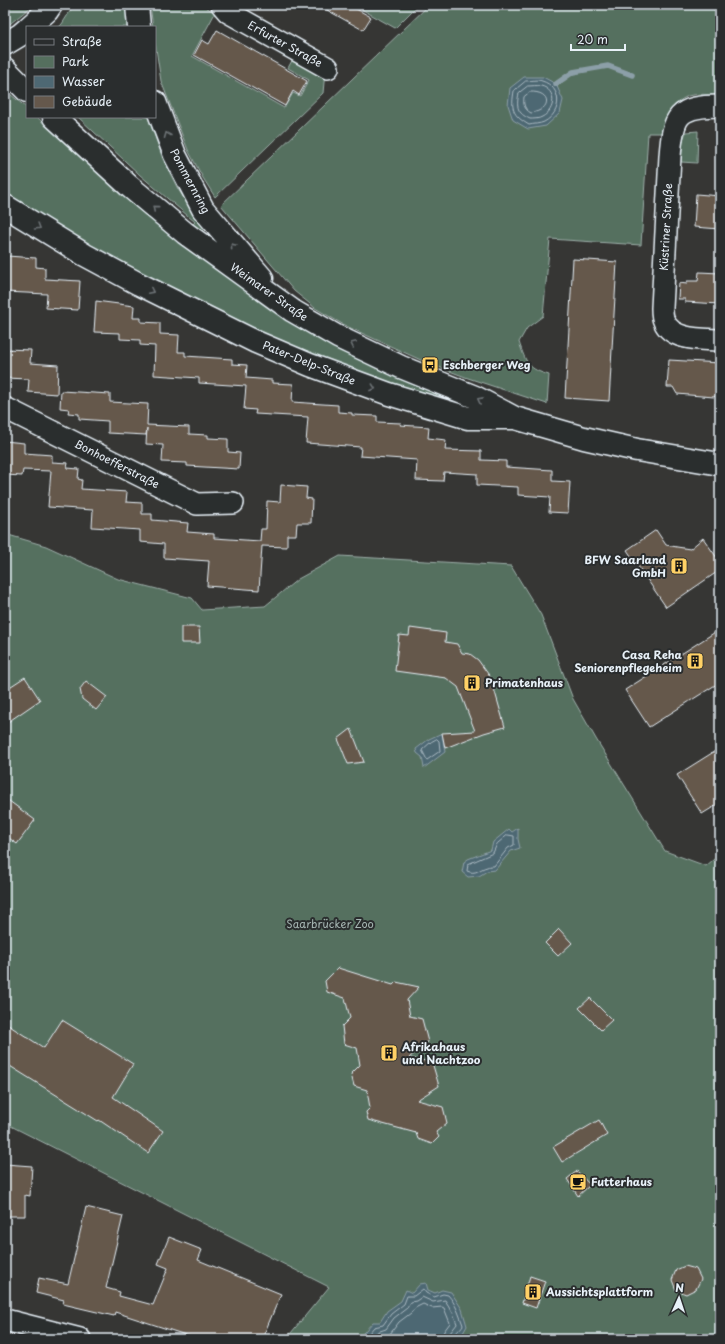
<svg xmlns="http://www.w3.org/2000/svg" width="725" height="1344" viewBox="0 0 725 1344" font-family="'Playpen Sans',sans-serif">
  <rect width="100%" height="100%" fill="#363634"/>
  <filter id="ink" filterUnits="userSpaceOnUse"><feTurbulence type="fractalNoise" baseFrequency=".025" numOctaves="2"/><feDisplacementMap in="SourceGraphic" scale="8" xChannelSelector="R" yChannelSelector="G"/><feConvolveMatrix kernelMatrix="1 2 1 2 8 2 1 2 1" color-interpolation-filters="sRGB"/></filter>
  <g filter="url(#ink)">
    <path fill="#556f5e" stroke="#9eb0ab" d="M5 5H33L5 28Z
      M74 5H126L128 27H59L62 24Z
      M150 5H203L215 13 192 56 284 108 293 93 300 96 309 80 288 68 295 55 325 72 323 93 215 197 203 178 188 150 161 81 155 42V27H153Z
      M354 5H418L395 28Z
      M429 5H720V95C710 95 698 93 688 96 673 102 665 119 662 133H648L641 245 550 239 543 316 527 328 519 342C526 363 528 369 549 375L547 404 468 378 423 361 344 325 315 308 294 291 221 205Z
      M5 90 27 108V117H37L122 194 178 241 472 406 470 411 392 386 286 345 143 275 90 246 5 194Z
      M78 117H148L163 159 178 189 205 229 201 232 192 225 195 222 140 175Z
      M698 131 697 163 681 162 683 140 686 132Z
      M5 534 46 546 118 579 192 598 202 610 265 606 298 579 340 556 511 566 541 615 573 699 596 739 665 851 706 866 720 854V1339H286L329 1287 5 1123Z"/>
    <path fill="#4e6873" stroke="#8c9fa8" d="M524 77H543L556 84 563 100 560 113 546 126 528 129 513 120 508 105 510 88Z
      M442 733 445 752 424 768 422 757 417 753 416 749 429 739Z
      M518 828V839L520 848 511 851 495 870 487 871 479 876 468 877 462 872 464 862 468 859 491 850 493 842 509 829 512 832Z
      M426 1283 428 1290 435 1293 442 1290 451 1292 462 1309 467 1326 463 1333 455 1339H358L373 1322H380L387 1311 401 1301 406 1290 412 1293 420 1284Z"/>
    <g fill="none" stroke-linecap="round" stroke-linejoin="round">
      <path stroke="#aabac3" stroke-width="1" d="M526 81C531 81 537 79 542 81 562 87 563 112 544 122 540 124 533 124 529 125 512 115 511 109 514 91Z
        M528 86C532 86 537 85 541 86 557 90 556 110 542 117 539 119 533 119 530 119 517 113 516 107 519 93Z
        M530 92C552 91 552 110 531 113 524 109 523 104 524 97Z
        M437 739 439 741 440 751 427 760 422 750 431 742Z
        M508 835 514 836V845L508 848 494 866C491 866 489 866 487 867 479 869 476 875 467 871L468 864 493 853 497 844Z
        M364 1339 374 1327 383 1325 391 1314 404 1304 407 1296H414L423 1289 426 1293 434 1297 443 1294 448 1295C456 1304 459 1314 463 1325 460 1330 454 1333 453 1339
        M370 1339 377 1332 386 1329 394 1318 407 1308 411 1302 416 1301 422 1297 433 1302 445 1300 453 1313 457 1324 450 1333 448 1339
        M378 1339 390 1334 399 1322 411 1313 415 1308 423 1304 432 1308 442 1307 444 1308 450 1323 444 1331 442 1339"/>
      <path stroke="#8c9fa8" stroke-width="5.5" d="M556 84 573 72 608 66 632 75"/>
    </g>
    <path fill="#65584c" stroke="#e8f1f8" d="M318 5H349L371 17 363 30Z
      M217 30 307 81 299 95 293 91 285 106 194 55 202 40 209 44Z
      M696 194 720 196V229L694 227Z
      M7 256 36 258V267L45 268V279L80 281 78 310 46 308 47 294 5 292V261H6Z
      M573 259 617 262 609 401 565 398Z
      M699 272 720 273V304L685 302V299H678L679 283 687 284V281H698Z
      M96 301 134 306 133 318H141V322L160 323V334L179 335 178 352H185V356L232 359V364L247 365 246 378 272 380V383L293 384 292 402 338 405V412L352 413V415L377 416V422L401 423 400 425 429 427 428 438 446 440 445 450 481 451V460L506 461V467L552 470V481L570 482 568 513 549 512 550 497 518 495V487L477 485V474L444 472 443 481 416 480 417 460 360 456 361 447 306 443 308 417 255 414 256 410 244 409 246 386 199 383V378L154 375 155 346 140 345V340L120 339V333L94 332Z
      M5 349 31 350 30 363 58 365 57 394 28 392 29 379 5 378Z
      M669 360 720 363V392L714 397 677 394 673 387H667Z
      M61 391 110 394V402L148 404 147 425 189 427V434L208 435V438L228 439V452L240 453 239 469 187 466V463L162 462 163 445 146 444 147 428 146 435 108 433V421L79 419V414L68 413 69 409 60 408Z
      M5 441 24 443V453L52 455V462L68 463 67 468 79 469 78 479 82 480 81 489 127 492 126 502 142 503V514H152V520L188 523 187 532 214 534V538L260 541 261 529H266L267 501 280 502 281 485 307 487 306 498 312 499 311 523H297L296 535H287V547L262 546 259 590 207 586 209 561 164 558V544L140 542V530L92 527 93 510 48 507 51 471 23 470 22 476 5 475Z
      M656 530 666 545 677 547 690 549 703 538 720 562V570L666 607 627 550Z
      M181 627H199L200 643H181Z
      M410 628 446 633 445 642 457 644 462 653 470 654 478 660 491 678 505 727 484 733 445 748 442 733 475 731 458 687 446 678 395 671 399 635 409 636Z
      M720 629V682L649 727 625 690Z
      M25 677 40 700 5 724V690Z
      M86 681 107 697 96 710 82 699 80 689Z
      M351 729 364 762 348 764 338 739Z
      M720 748V803L702 814 677 775Z
      M5 798 35 820 17 844 5 835Z
      M559 929 572 943 558 956 545 943Z
      M338 968 393 985 396 982 419 987 407 1000 410 1016 422 1019 428 1042 409 1058 432 1062 439 1086 417 1100 443 1107 447 1123 436 1132 439 1137 432 1144 418 1139 416 1133 368 1120 366 1112 370 1108 367 1090 354 1086 351 1074 360 1065 357 1048 344 1044 342 1026 350 1018 345 998 327 992 325 981Z
      M590 998 612 1020 601 1030 579 1008Z
      M62 1020 133 1064 113 1097 163 1131 148 1153 99 1120 98 1121 5 1063V1023L44 1048Z
      M599 1120 607 1135 562 1162 553 1147Z
      M5 1164 32 1166 30 1196 25 1195V1216H5Z
      M577 1171 590 1185 578 1196 567 1179Z
      M86 1207 123 1216 106 1288 120 1292 119 1296 153 1305 168 1268 158 1264 169 1237 202 1250 198 1260 281 1294 262 1339H198L115 1312 114 1316 63 1304 64 1300 36 1293 39 1278 68 1284Z
      M685 1266 696 1269 701 1279 696 1289 686 1294 676 1290 672 1280 676 1270Z
      M530 1276 545 1281 536 1308 522 1303Z"/>
    <g fill="none" stroke-linecap="round" stroke-linejoin="round">
      <g stroke="#e8f1f8" stroke-width="24">
        <path id="minor" d="M222 5 228 12 328 68
          M720 106C677 106 673 116 670 156L662 308C662 312 662 317 664 321 672 341 702 339 720 340
          M5 408 197 504 233 503
          M5 1320 80 1339"/>
      </g>
      <g stroke="#e8f1f8" stroke-width="25">
        <path id="tertiary" d="M137 5 139 27
          M29 27 47 11 51 5
          M5 44 20 35 27 29
          M5 69 27 91
          M155 102 175 155 203 209 262 278
          M54 117 129 186 185 233 293 311 338 337 401 367 475 397 513 417
          M5 206 85 255 139 284 256 342 310 365 389 394 468 418H515L584 438 637 450 720 464"/>
      </g>
      <use href="#minor" stroke="#2a2d2e" stroke-width="21"/>
      <use href="#tertiary" stroke="#2a2d2e" stroke-width="22"/>
    </g>
    <defs><path id="oneway-chevron" d="M-2-3.5L2.5 0L-2 3.5" fill="none" stroke-width="1.6" stroke-linecap="round" stroke-linejoin="round"/></defs>
    <g stroke="#6c7275">
      <use href="#oneway-chevron" transform="translate(167 135) rotate(-112)"/>
      <use href="#oneway-chevron" transform="translate(155 208) rotate(-140)"/>
      <use href="#oneway-chevron" transform="translate(38 227) rotate(31)"/>
      <use href="#oneway-chevron" transform="translate(233 246) rotate(-131)"/>
      <use href="#oneway-chevron" transform="translate(151 291) rotate(26)"/>
      <use href="#oneway-chevron" transform="translate(353 344) rotate(-155)"/>
      <use href="#oneway-chevron" transform="translate(373 388) rotate(20)"/>
      <use href="#oneway-chevron" transform="translate(480 400) rotate(-152)"/>
    </g>
  </g>
  <defs>
    <g id="bus-square" transform="scale(0.9)"><rect x="-9" y="-9" width="18" height="18" rx="4" fill="#ffd166" stroke="#2a2d2e"/><path d="M-5-6H5V4H4V6H2V4H-2V6H-4V4H-5ZM-3.5-4V0h7V-4ZM-3.5 1.2v1.5H-2V1.2ZM2 1.2v1.5H3.5V1.2Z" fill="#111"/></g>
    <g id="building-square" transform="scale(0.9)"><rect x="-9" y="-9" width="18" height="18" rx="4" fill="#ffd166" stroke="#2a2d2e"/><path d="M-4-6H4V6H1V3H-1V6H-4ZM-2.5-4.3h1.7v1.8h-1.7ZM.8-4.3h1.7v1.8H.8ZM-2.5-1h1.7V.8h-1.7ZM.8-1h1.7V.8H.8Z" fill="#111"/></g>
    <g id="cafe-square" transform="scale(0.9)"><rect x="-9" y="-9" width="18" height="18" rx="4" fill="#ffd166" stroke="#2a2d2e"/><path d="M-5.5-4.5H6V0H3Q3 3.5 0 3.5H-2.5Q-5.5 3.5-5.5 0ZM3-3.2v2h1.7v-2ZM-6 4.5H4V6H-6Z" fill="#111"/></g>
  </defs>
  <g fill-rule="evenodd">
    <use href="#bus-square" x="430" y="365"/>
    <use href="#building-square" x="679" y="566"/>
    <use href="#building-square" x="695" y="661"/>
    <use href="#building-square" x="472" y="683"/>
    <use href="#building-square" x="389" y="1053"/>
    <use href="#cafe-square" x="578" y="1182"/>
    <use href="#building-square" x="533" y="1292"/>
  </g>
  <g text-anchor="middle" stroke-width="4" stroke-linejoin="round" paint-order="stroke">
    <g font-size="11" fill="#e8f1f8" stroke="#2a2d2e">
      <text transform="translate(285 44) rotate(29)" y="4">Erfurter Straße</text>
      <text transform="translate(190 181) rotate(62)" y="4">Pommernring</text>
      <text transform="translate(666 227) rotate(-87)" y="4">Küstriner Straße</text>
      <text transform="translate(269 292) rotate(35)" y="4">Weimarer Straße</text>
      <text transform="translate(309 363) rotate(22)" y="4">Pater-Delp-Straße</text>
      <text transform="translate(117 464) rotate(27)" y="4">Bonhoefferstraße</text>
    </g>
    <g font-size="11" font-weight="bold" fill="#e8f1f8" stroke="#2a2d2e" text-anchor="start">
      <text x="443" y="369">Eschberger Weg</text>
      <text x="666" y="564" text-anchor="end">BFW Saarland<tspan x="666" dy="13">GmbH</tspan></text>
      <text x="682" y="659" text-anchor="end">Casa Reha<tspan x="682" dy="13">Seniorenpflegeheim</tspan></text>
      <text x="485" y="687">Primatenhaus</text>
      <text x="402" y="1051">Afrikahaus<tspan x="402" dy="13">und Nachtzoo</tspan></text>
      <text x="591" y="1186">Futterhaus</text>
      <text x="546" y="1296">Aussichtsplattform</text>
    </g>
    <g font-size="11" fill="#a6b6b3" stroke="#2a2d2e">
      <text x="330" y="928">Saarbrücker Zoo</text>
    </g>
  </g>
  <rect width="725" height="1344" fill="none" stroke="#2a2d2e" stroke-width="20"/>
  <rect x="10" y="10" width="705" height="1324" fill="none" stroke="#e8f1f8" stroke-width="1.5" filter="url(#ink)"/>
  <rect x="26" y="26" width="130" height="92" fill="#2a2d2e" stroke="#767b7f"/>
  <rect x="34" y="39" width="20" height="6" fill="#2a2d2e" stroke="#767b7f"/>
  <text x="62" y="46" font-size="12" fill="#e8f1f8">Straße</text>
  <rect x="34" y="56" width="20" height="12" fill="#556f5e" stroke="#767b7f"/>
  <text x="62" y="66" font-size="12" fill="#e8f1f8">Park</text>
  <rect x="34" y="76" width="20" height="12" fill="#4e6873" stroke="#767b7f"/>
  <text x="62" y="86" font-size="12" fill="#e8f1f8">Wasser</text>
  <rect x="34" y="96" width="20" height="12" fill="#65584c" stroke="#767b7f"/>
  <text x="62" y="106" font-size="12" fill="#e8f1f8">Gebäude</text>
  <g transform="translate(679 1298) rotate(3)" stroke="#2a2d2e" stroke-width="3" paint-order="stroke">
  <path d="M0-3L7 15L0 10L-7 15Z" fill="#e8f1f8"/>
  <text y="-6" font-size="11" font-weight="bold" text-anchor="middle" fill="#e8f1f8">N</text>
  </g>
  <path d="M571 44v6h54v-6" fill="none" stroke="#e8f1f8" stroke-width="2"/>
  <text x="577" y="44" font-size="12" fill="#e8f1f8" stroke="#2a2d2e" stroke-width="3" paint-order="stroke">20 m</text>
</svg>
